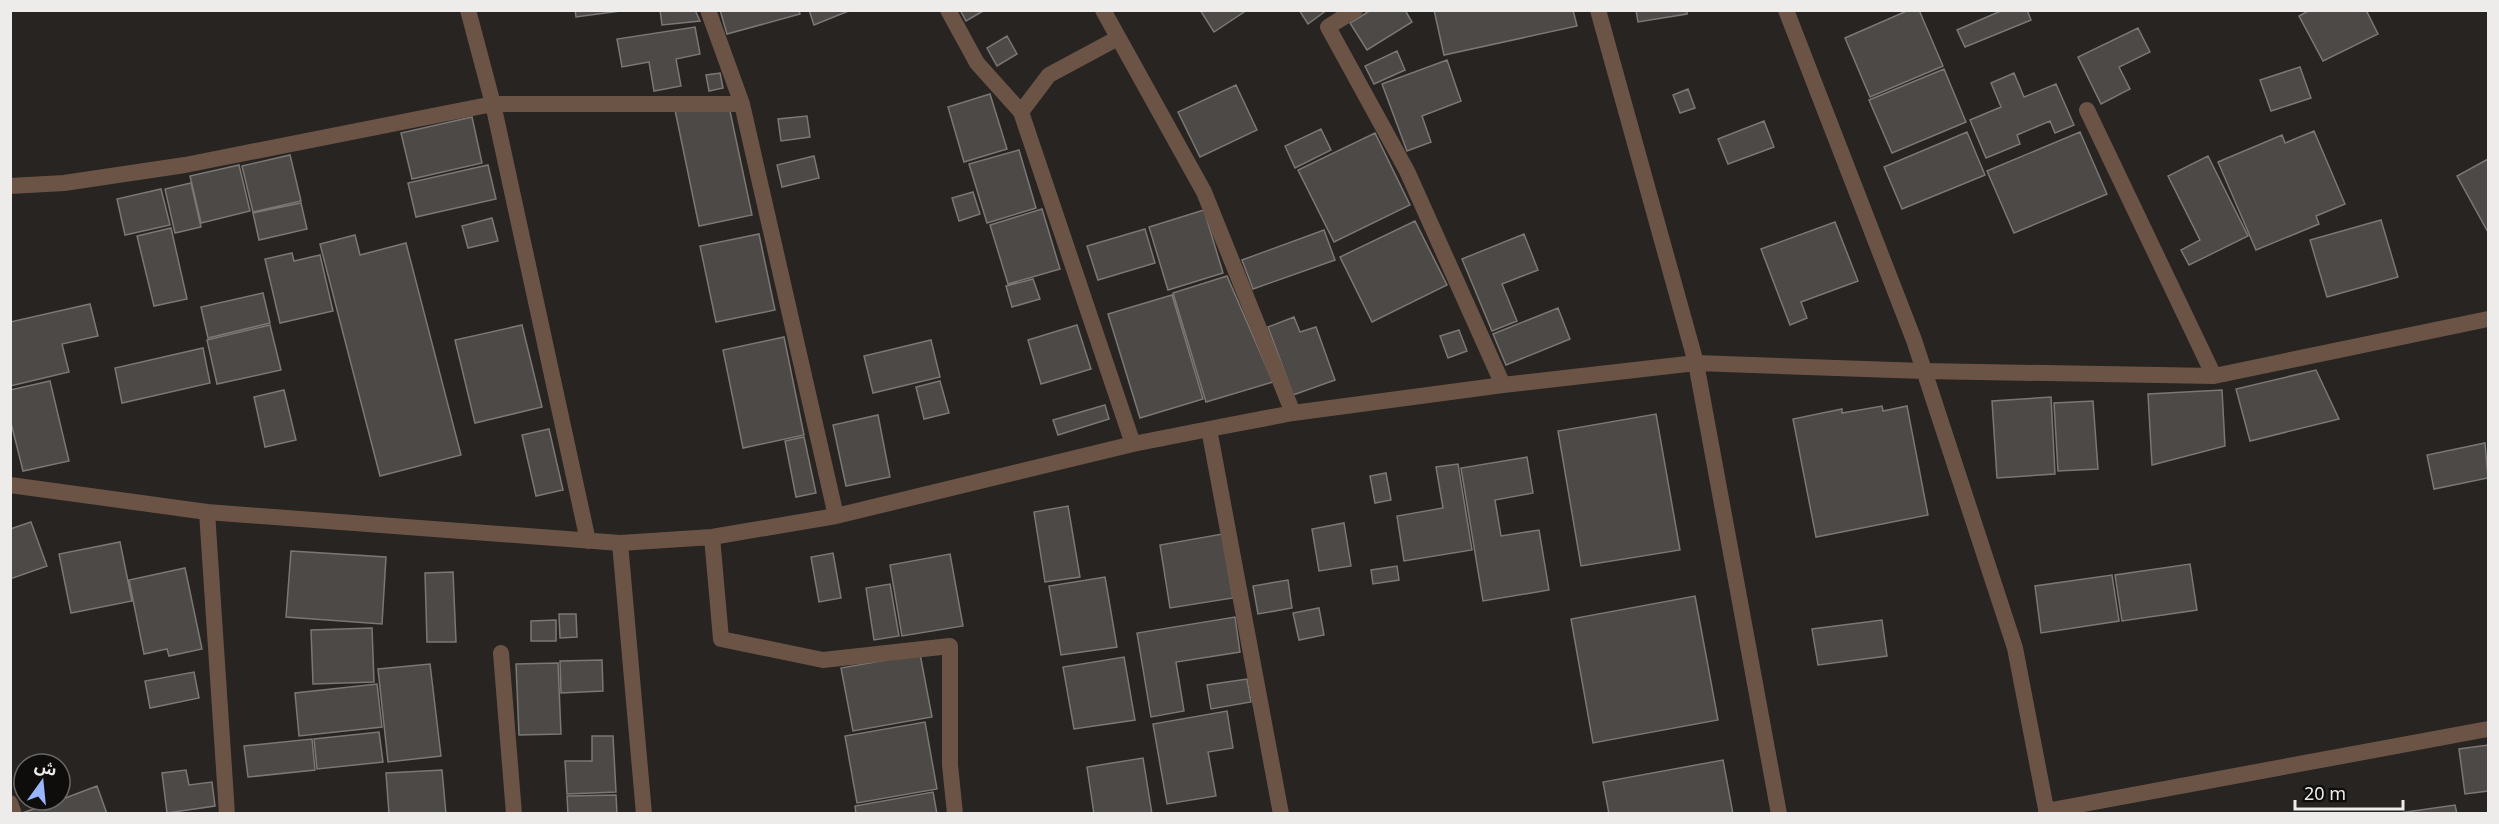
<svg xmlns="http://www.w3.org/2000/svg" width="2499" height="824" viewBox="0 0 2499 824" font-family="Georgia,'Noto Sans Arabic',serif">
  <rect width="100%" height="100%" fill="#272422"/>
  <path fill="#4c4947" stroke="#7b7775" stroke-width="1.5" d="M575 10H628L576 17Z
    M660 10H695L700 21 662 25Z
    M720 10H799L800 14 727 34Z
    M809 10H851L814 25Z
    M960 10H985L966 21Z
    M1200 10H1247L1214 32Z
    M1299 10H1327L1308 24Z
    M1371 10H1405L1412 22 1367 50 1350 23Z
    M1434 10H1573L1577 26 1444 55Z
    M1636 10H1687V14L1638 22Z
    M1909 10H1919L1943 66 1870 97 1845 38Z
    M2003 10H2027L2031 20 1965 47 1957 30Z
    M2310 10H2366L2378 34 2323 61 2299 16Z
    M695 27 700 54 676 59 681 86 654 91 649 62 622 67 617 39Z
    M2138 28 2150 52 2119 67 2130 89 2101 104 2078 57Z
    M1007 36 1017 54 997 66 987 48Z
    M1397 51 1405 70 1374 84 1365 66Z
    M1447 60 1461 101 1422 116 1431 142 1407 151 1382 84Z
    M2300 67 2311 98 2271 111 2260 80Z
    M1944 69 1966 122 1892 153 1869 100Z
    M720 73 723 88 709 91 706 75Z
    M2014 73 2024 97 2056 84 2074 125 2055 133 2050 121 2017 135 2020 144 1986 158 1970 120 2001 107 1991 83Z
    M1236 85 1257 130 1200 157 1178 112Z
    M1688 89 1695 108 1680 113 1673 95Z
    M990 94 1007 149 964 162 948 107Z
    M675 110 730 111 752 215 699 226Z
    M807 116 810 137 781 141 778 119Z
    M472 117 482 163 412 179 401 133Z
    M1764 121 1774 147 1728 164 1718 139Z
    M1321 129 1331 150 1295 168 1285 146Z
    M2314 131 2345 204 2316 216 2319 224 2256 250 2218 162 2282 135 2285 143Z
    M1967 132 1985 175 1902 209 1884 167Z
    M2080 132 2107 194 2014 233 1987 171Z
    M1375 133 1410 205 1334 242 1298 170Z
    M1019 150 1036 208 987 223 969 164Z
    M290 155 301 201 253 212 242 166Z
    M814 156 819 178 782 187 777 165Z
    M2208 156 2248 236 2189 265 2181 250 2200 240 2168 176Z
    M2488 159V232L2457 176Z
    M239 165 250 211 201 223 190 176Z
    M488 165 496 199 416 217 408 183Z
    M191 183 201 227 175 233 165 189Z
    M161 189 170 225 125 235 117 199Z
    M973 192 980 214 959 221 952 198Z
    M301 203 307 229 259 240 253 213Z
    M1042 209 1060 269 1008 284 990 225Z
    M1204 210 1223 273 1168 290 1149 227Z
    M492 218 498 241 468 248 462 226Z
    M2381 220 2398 277 2327 297 2310 240Z
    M1415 221 1447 285 1372 322 1340 257Z
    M1835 222 1858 281 1801 302 1807 318 1790 325 1761 249Z
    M171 228 187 299 154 306 137 236Z
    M1145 229 1155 263 1098 280 1087 246Z
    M1324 230 1335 260 1253 289 1242 260Z
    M759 234 775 310 716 322 700 246Z
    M1524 234 1538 270 1502 284 1517 321 1492 331 1462 259Z
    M355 235 360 255 406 243 461 455 380 476 320 244Z
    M292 253 294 261 320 255 333 311 280 323 265 259Z
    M1227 276 1273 382 1206 402 1173 293Z
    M1033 279 1040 299 1012 307 1006 286Z
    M263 293 270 323 208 338 201 307Z
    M1172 295 1203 399 1140 418 1108 314Z
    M90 304 98 336 62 344 69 372 10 386V322Z
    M1558 308 1570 339 1506 365 1493 334Z
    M1294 317 1300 332 1316 327 1335 380 1293 395 1268 327Z
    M270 325 281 370 217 384 207 340Z
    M522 325 542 407 475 423 455 340Z
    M1077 325 1091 369 1041 384 1028 340Z
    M1459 330 1467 351 1448 358 1440 336Z
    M784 337 804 435 743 448 723 350Z
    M931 340 940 377 873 393 864 356Z
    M203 348 210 383 122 403 115 368Z
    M2316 370 2339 419 2250 441 2236 389Z
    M50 381 69 461 23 471 10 419V390Z
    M940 381 949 413 924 419 916 387Z
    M284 390 296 440 265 447 254 397Z
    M2222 390 2225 446 2152 465 2148 394Z
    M2051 397 2055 474 1997 478 1992 401Z
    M2093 401 2098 469 2058 471 2054 403Z
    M1105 405 1109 419 1058 435 1053 420Z
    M1882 406 1883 411 1907 406 1928 515 1816 537 1793 419 1842 409V413Z
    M1656 414 1680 550 1581 566 1558 431Z
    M878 415 890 477 846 486 833 425Z
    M549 429 563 490 536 496 522 435Z
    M804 437 816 493 796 497 785 441Z
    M2485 443 2488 478 2434 489 2427 455Z
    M1527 457 1533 493 1495 500 1501 536 1539 530 1549 590 1483 601 1461 468Z
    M1458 464 1472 550 1404 561 1397 516 1443 508 1436 467Z
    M1386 473 1391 500 1375 503 1370 476Z
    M1068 506 1080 577 1045 582 1034 512Z
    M31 522 47 566 10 579V529Z
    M1344 523 1351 566 1319 571 1312 529Z
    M1222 534 1233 598 1170 608 1160 545Z
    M120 542 132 601 71 613 59 554Z
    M291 551 386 557 382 624 286 617Z
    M833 553 841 598 819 602 811 557Z
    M950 554 963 626 902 636 890 565Z
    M2190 564 2197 610 2122 621 2115 575Z
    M1397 566 1399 580 1373 584 1371 570Z
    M185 568 202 649 169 656 167 649 144 654 129 580Z
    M453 572 456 642H427L425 573Z
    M2112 575 2119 621 2041 633 2035 586Z
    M1105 577 1117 647 1061 655 1049 586Z
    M1288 580 1292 608 1258 614 1253 586Z
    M890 584 899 636 874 640 866 588Z
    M1695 596 1718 720 1593 743 1571 619Z
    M1319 608 1324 635 1299 640 1293 613Z
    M559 614H576L577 637 560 638Z
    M1235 617 1240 652 1176 662 1184 711 1151 717 1137 633Z
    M556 620V641H531V621Z
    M1882 620 1887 656 1818 665 1812 629Z
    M372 628 374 682 313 684 311 630Z
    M920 654 932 717 853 731 841 668Z
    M1124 657 1135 720 1074 729 1063 667Z
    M602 660 603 691 561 693 560 661Z
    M558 663 561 734 519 735 516 664Z
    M430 664 441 756 388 762 378 669Z
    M194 672 199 698 150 708 145 681Z
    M1247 679 1251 702 1211 709 1207 685Z
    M377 684 382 727 299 736 295 693Z
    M1227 711 1233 748 1208 752 1216 796 1167 804 1153 724Z
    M925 722 937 789 857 803 845 736Z
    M379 732 383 762 317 769 314 739Z
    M592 736H613L616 792 567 794 565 761H592Z
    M312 739 315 770 248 777 244 746Z
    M2488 745V791L2465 794 2459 749Z
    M1143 758 1152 814H1094L1087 767Z
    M1723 760 1733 814H1609L1603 782Z
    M186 770 189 785 212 782 215 806 167 813 162 773Z
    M442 770 446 814H389L386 773Z
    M97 786 107 814 22 813 60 800Z
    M933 792 937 814H856L855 806Z
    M616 795 617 814H568L567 796Z
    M2455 805 2457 814H2392Z"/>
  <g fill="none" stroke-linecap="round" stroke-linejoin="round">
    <path stroke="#6b5445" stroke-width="16" d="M468 10 493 104 588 541
      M708 10 742 104 836 516
      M948 10 977 63 1021 112 1133 444
      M1103 10 1204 192 1293 413
      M1355 10 1328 27 1407 171 1503 385
      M1598 10 1696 363 1779 814
      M1786 10 1914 340 2015 648 2047 814
      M2087 110 2214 376
      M1021 112 1049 75 1118 38
      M10 186 64 183 185 165 493 104H742
      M1209 429 1281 814
      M10 485 207 512 620 543 712 537 836 516 1133 444 1209 429 1293 413 1503 385 1696 363 1923 371 2214 376 2488 319
      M207 512 227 814
      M712 537 721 639 823 660 950 646V765L955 814
      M620 543 644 814
      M501 653 514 814
      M10 803 14 814
      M2046 811 2488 729"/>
  </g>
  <rect width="2499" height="824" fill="none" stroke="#eeecea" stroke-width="24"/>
  <g transform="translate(42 782) rotate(15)"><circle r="28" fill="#0f0d0c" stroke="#686665" stroke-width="1.5"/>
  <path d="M0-4.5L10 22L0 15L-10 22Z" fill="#98b5fd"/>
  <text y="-9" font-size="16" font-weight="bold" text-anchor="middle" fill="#eeecea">ش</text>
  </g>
  <path d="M2295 800v9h108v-9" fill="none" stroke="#eeecea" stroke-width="3"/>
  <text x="2304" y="800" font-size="18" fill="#eeecea" stroke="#0f0d0c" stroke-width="4.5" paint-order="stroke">20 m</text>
</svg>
